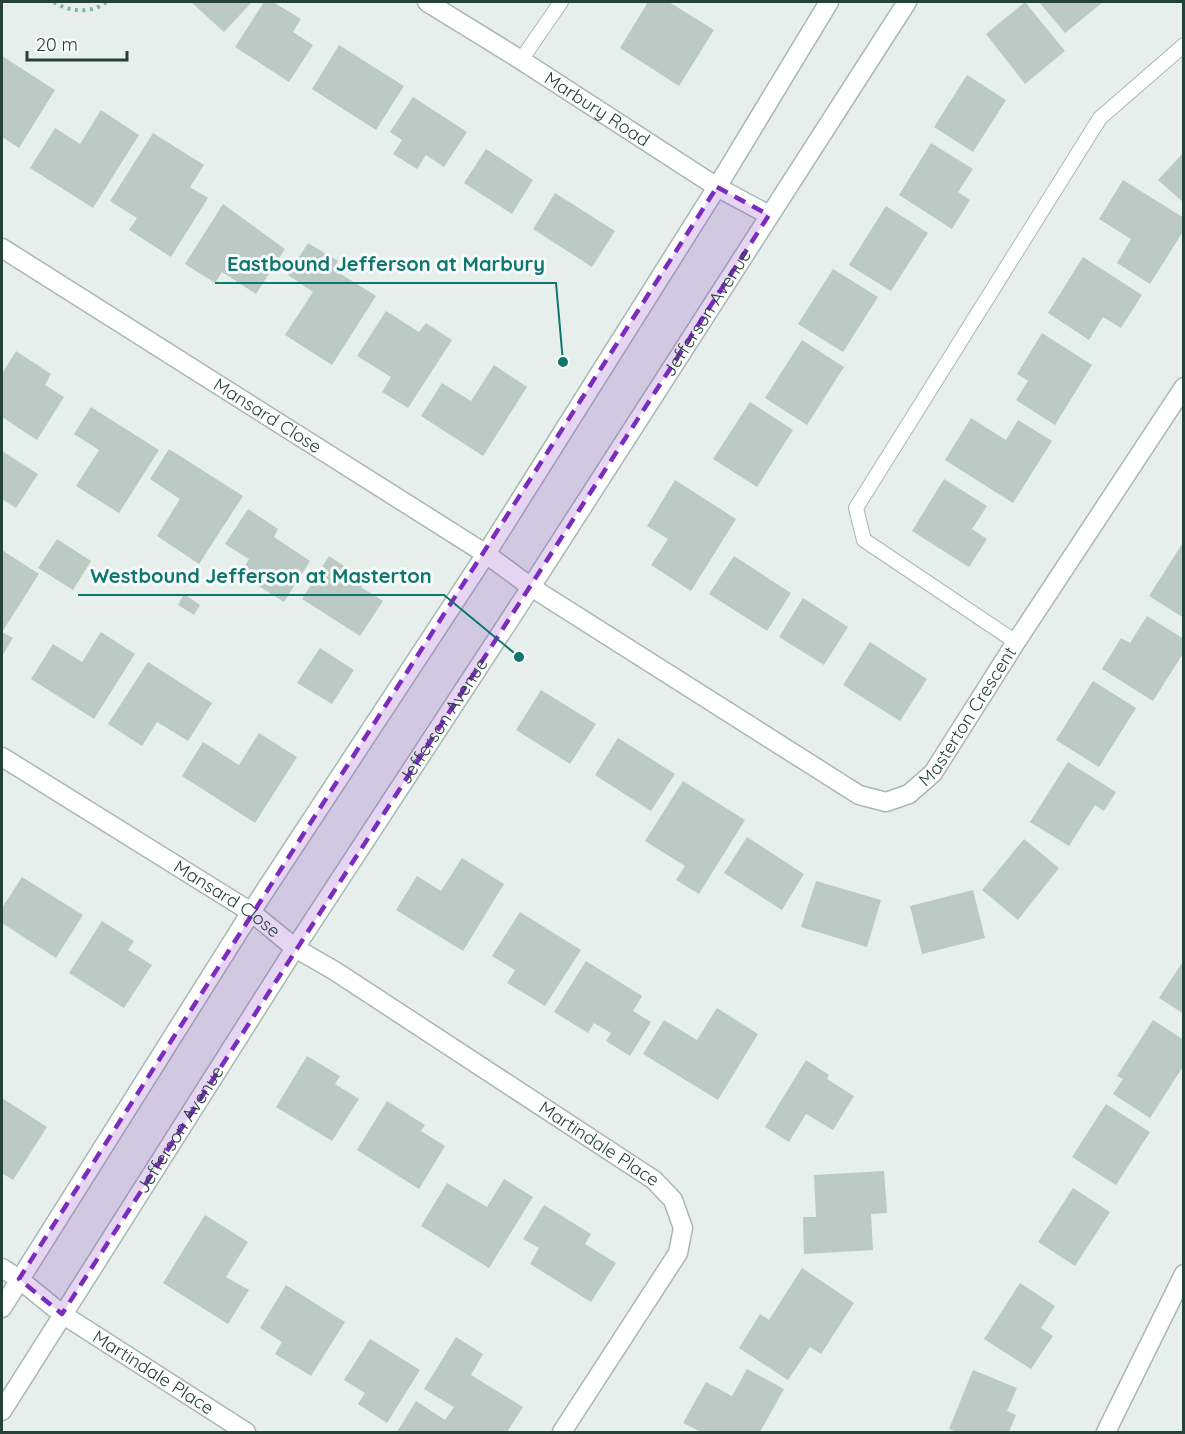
<svg xmlns="http://www.w3.org/2000/svg" width="1185" height="1434" viewBox="0 0 1185 1434" font-family="Quicksand,sans-serif">
  <rect width="100%" height="100%" fill="#e6efeb"/>
  <path fill="#bbcac4" d="M191 2H252L224 32Z
    M264 2H273L301 19 293 32 313 45 289 82 235 47Z
    M648 2H669L714 30 679 86 620 48Z
    M1025 2 1065 51 1025 84 986 34Z
    M1039 2H1103L1065 33Z
    M339 45 404 86 376 130 312 89Z
    M2 56 55 90 19 148 2 137Z
    M967 75 1006 100 973 152 934 127Z
    M413 97 467 132 444 167 426 155 417 169 393 154 402 140 390 132Z
    M101 110 139 135 93 208 30 168 55 128 80 144Z
    M153 133 204 165 190 187 208 198 171 257 129 230 137 218 110 201Z
    M931 143 973 169 958 192 970 200 952 229 899 195Z
    M486 149 533 180 512 214 464 183Z
    M1184 152V203L1158 180Z
    M1123 180 1184 218V230L1150 284 1117 263 1131 239 1099 219Z
    M555 193 615 231 592 267 533 229Z
    M223 204 285 249 256 294 222 272 215 283 185 264Z
    M886 206 928 233 891 291 849 265Z
    M308 243 338 261 333 269 376 296 332 365 285 335 313 292 288 275Z
    M1083 257 1142 295 1121 328 1103 317 1089 340 1048 313Z
    M833 269 878 297 843 352 798 324Z
    M386 311 419 332 426 323 452 340 408 408 382 392 391 377 357 356Z
    M1042 333 1092 365 1055 425 1016 400 1028 381 1017 374Z
    M802 340 844 367 807 425 765 398Z
    M16 351 51 374 45 385 64 397 37 440 2 417V374Z
    M494 365 527 387 483 456 421 416 442 383 471 401Z
    M750 402 793 430 757 487 713 459Z
    M91 407 159 450 119 513 76 486 99 450 74 434Z
    M971 418 1006 440 1018 420 1052 441 1013 503 945 460Z
    M169 449 243 496 199 564 157 536 180 499 150 479Z
    M2 451 38 474 16 508 2 499Z
    M944 479 987 506 972 529 987 539 969 567 912 531Z
    M675 480 736 519 691 591 651 565 668 539 647 526Z
    M248 509 278 529 274 537 310 561 284 602 240 574 249 559 225 544Z
    M57 539 91 561 73 590 38 568Z
    M1184 541V618L1149 596Z
    M2 550 39 574 2 632 13 638 2 656Z
    M329 556 365 580 361 587 383 601 360 636 302 599Z
    M734 556 791 593 767 631 709 594Z
    M182 571 192 578 186 587 176 580Z
    M184 594 200 605 194 615 178 605Z
    M803 598 848 627 824 665 779 637Z
    M1147 616 1184 639V652L1153 701 1102 669 1121 638 1130 643Z
    M101 632 135 654 94 719 31 679 53 644 82 662Z
    M870 642 927 679 900 721 843 685Z
    M320 648 354 670 332 704 297 683Z
    M148 662 212 703 188 741 157 722 142 746 108 724Z
    M1093 681 1136 708 1099 767 1056 740Z
    M541 690 596 724 570 764 516 730Z
    M259 733 297 757 255 823 182 776 203 742 239 765Z
    M618 738 675 774 651 811 595 775Z
    M1068 762 1116 792 1104 811 1095 805 1069 846 1030 822Z
    M683 781 745 820 699 894 676 880 685 866 645 841Z
    M747 837 804 874 782 910 724 873Z
    M1024 839 1059 868 1018 920 982 890Z
    M462 858 504 884 463 951 396 910 417 876 441 891Z
    M22 877 83 915 56 958 2 923V908Z
    M816 881 881 900 867 947 801 927Z
    M973 890 985 938 922 954 910 906Z
    M520 912 581 950 545 1006 507 983 515 970 492 956Z
    M102 921 134 941 128 950 152 965 124 1008 69 973Z
    M1184 960V1014L1159 998Z
    M586 961 642 996 633 1011 651 1022 630 1056 606 1041 611 1033 594 1023 588 1033 554 1012Z
    M717 1008 758 1034 718 1100 643 1054 664 1020 697 1040Z
    M1153 1020 1184 1040V1065L1150 1118 1113 1094 1123 1079 1117 1076Z
    M307 1056 340 1076 335 1084 359 1099 332 1141 276 1107Z
    M806 1060 829 1075 827 1079 854 1096 833 1130 806 1114 789 1142 765 1127Z
    M2 1098 47 1127 13 1180 2 1173Z
    M387 1101 425 1125 421 1131 445 1146 419 1189 357 1150Z
    M1106 1104 1150 1132 1116 1185 1072 1157Z
    M884 1171 887 1213 871 1214 873 1250 804 1254 803 1217H816L814 1175Z
    M504 1179 533 1197 489 1268 421 1226 447 1183 487 1207Z
    M1073 1188 1110 1212 1075 1266 1038 1242Z
    M544 1205 591 1234 585 1244 616 1263 591 1302 530 1264 539 1248 523 1239Z
    M205 1215 248 1242 226 1277 249 1290 228 1324 163 1283Z
    M802 1268 854 1303 821 1354 810 1347 788 1380 739 1348 760 1314 769 1320Z
    M1020 1283 1055 1306 1041 1328 1053 1336 1031 1369 984 1339Z
    M286 1285 345 1322 311 1376 275 1354 282 1342 260 1328Z
    M456 1337 483 1354 471 1375 523 1407 507 1432H397L416 1401 445 1420 454 1407 424 1389Z
    M370 1339 420 1370 387 1423 358 1404 365 1393 344 1380Z
    M747 1369 784 1389 760 1432H701L683 1423 706 1382 732 1396Z
    M973 1370 1017 1388 1007 1411 1016 1415 1009 1432H958L949 1429Z"/>
  <g fill="none" stroke-linecap="round" stroke-linejoin="round">
    <g stroke="#a8b8b2" stroke-width="16">
      <path id="service" d="M521 60 561 2
        M1016 642 864 540 856 508 1100 118 1184 45"/>
    </g>
    <g stroke="#a8b8b2" stroke-width="21">
      <g id="minor">
        <path id="s1" d="M427 2 521 60 717 187 769 215"/>
        <path id="s2" d="M2 248 486 554 531 587 859 795 886 802 909 794 933 773 1016 642 1184 387"/>
        <path id="s3" d="M2 757 251 912 295 948 335 971 654 1180 673 1200 683 1228 678 1253 562 1432"/>
        <path id="s4" d="M2 1268 19 1279 62 1314 246 1432"/>
        <path d="M1106 1432 1184 1274"/>
      </g>
    </g>
    <g stroke="#a8b8b2" stroke-width="21">
      <g id="tertiary">
        <path d="M2 1308 251 912 486 554 717 187 829 2"/>
        <path id="s5" d="M2 1411 295 948 531 587 907 2"/>
      </g>
    </g>
    <path stroke="#86b3a5" stroke-width="4" stroke-dasharray="3 4.5" stroke-linecap="butt" d="M54 2C68 12 93 14 106 2"/>
    <use href="#service" stroke="#fff" stroke-width="14"/>
    <use href="#minor" stroke="#fff" stroke-width="18"/>
    <use href="#tertiary" stroke="#fff" stroke-width="18"/>
  </g>
  <path fill="#7b2cbf" fill-opacity="0.2" stroke="#7b2cbf" stroke-width="4.5" stroke-dasharray="12 8" stroke-linejoin="round" d="M717 187 769 215 62 1314 19 1279Z"/>
  <g text-anchor="middle" stroke-width="6" stroke-linejoin="round" paint-order="stroke">
    <g font-size="18" fill="#24423a" stroke="#f7fbf9">
      <text dy="6" stroke="none"><textPath href="#s1" startOffset="201">Marbury Road</textPath></text>
      <text dy="6" stroke="none"><textPath href="#s5" startOffset="1305">Jefferson Avenue</textPath></text>
      <text dy="6" stroke="none"><textPath href="#s2" startOffset="314">Mansard Close</textPath></text>
      <text dy="6" stroke="none"><textPath href="#s2" startOffset="1167">Masterton Crescent</textPath></text>
      <text dy="6" stroke="none"><textPath href="#s5" startOffset="819">Jefferson Avenue</textPath></text>
      <text dy="6" stroke="none"><textPath href="#s3" startOffset="266">Mansard Close</textPath></text>
      <text dy="6" stroke="none"><textPath href="#s5" startOffset="333">Jefferson Avenue</textPath></text>
      <text dy="6" stroke="none"><textPath href="#s3" startOffset="712">Martindale Place</textPath></text>
      <text dy="6" stroke="none"><textPath href="#s4" startOffset="184">Martindale Place</textPath></text>
    </g>
  </g>
  <path fill="none" stroke="#0f766e" stroke-width="2" d="M563 362L556 283H215M519 657L444 595H78"/>
  <g fill="#0f766e" stroke="#f7fbf9" stroke-width="2">
    <circle cx="563" cy="362" r="6"/>
    <circle cx="519" cy="657" r="6"/>
  </g>
  <g font-size="20" text-anchor="middle" font-weight="bold" fill="#0f766e" stroke="#f7fbf9" stroke-width="6" stroke-linejoin="round" paint-order="stroke">
    <text x="386" y="271">Eastbound Jefferson at Marbury</text>
    <text x="261" y="583">Westbound Jefferson at Masterton</text>
  </g>
  <rect width="1185" height="1434" fill="none" stroke="#24423a" stroke-width="6"/>
  <path d="M27 51v9h100v-9" fill="none" stroke="#24423a" stroke-width="3"/>
  <text x="36" y="51" font-size="18" fill="#24423a" stroke="#f7fbf9" stroke-width="4.5" paint-order="stroke">20 m</text>
</svg>
